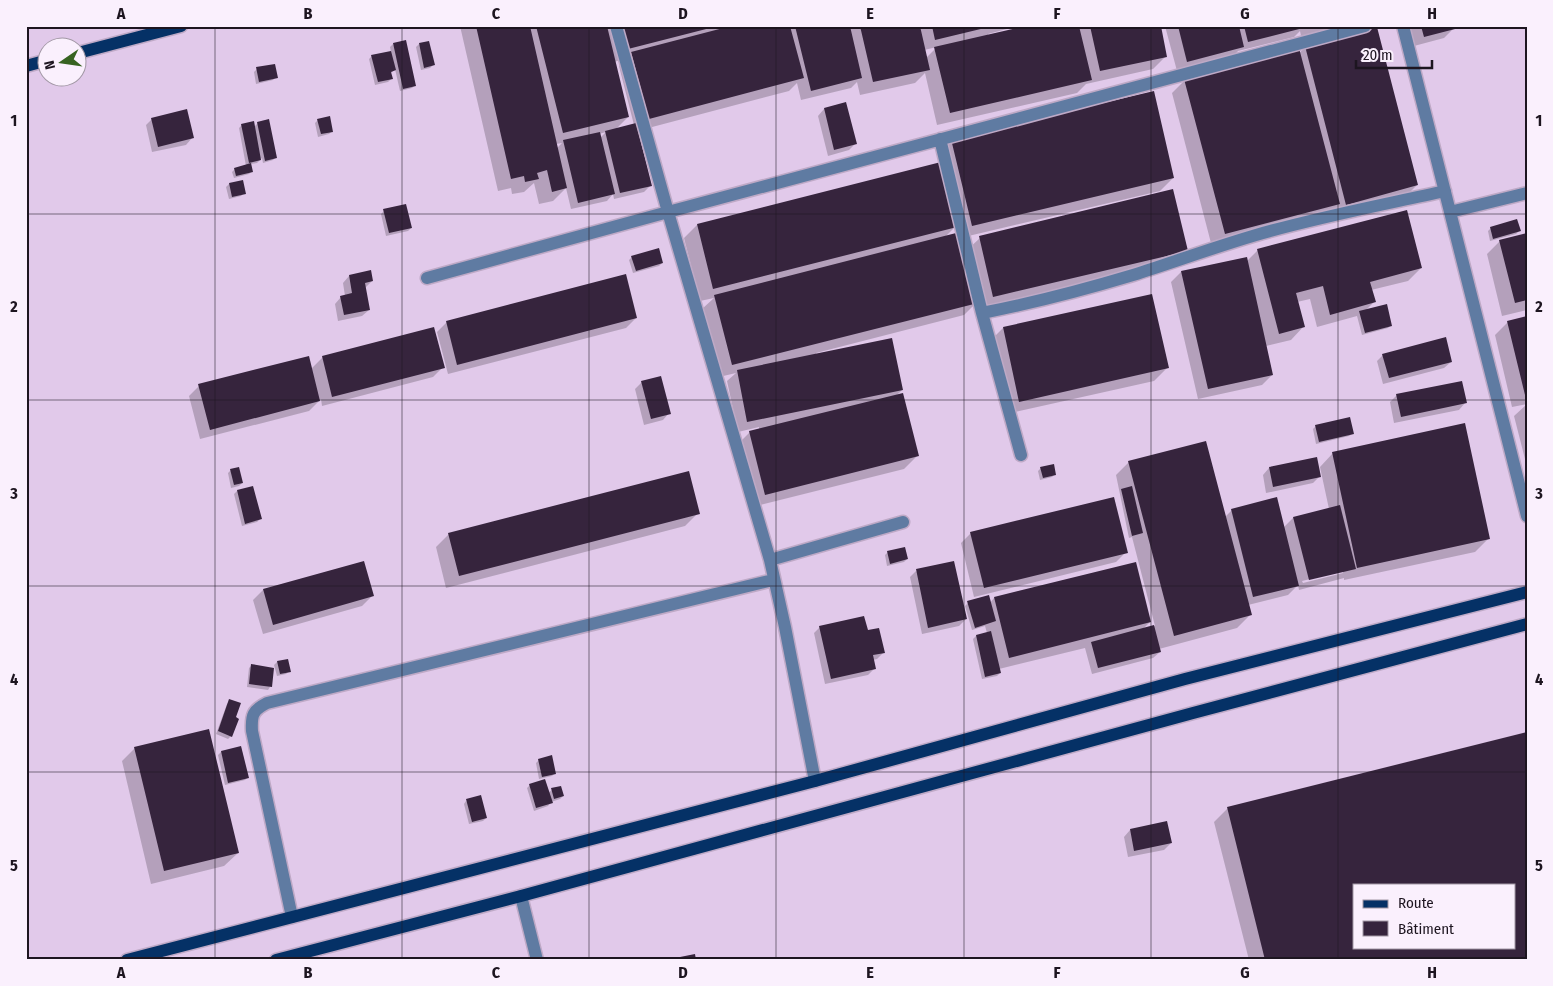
<svg xmlns="http://www.w3.org/2000/svg" width="1553" height="986" viewBox="0 0 1553 986" font-family="'Fira Sans Condensed',sans-serif">
  <rect width="100%" height="100%" fill="#e1c9ea"/>
  <path fill="#0003" fill-rule="evenodd" d="M460 26H1018L988 34 989 36 1032 26H1159L1166 56 1153 69 1086 84 1077 93 937 125 925 73 915 83 860 95 857 82 851 88 801 100 797 83 789 91 637 131 651 185 644 192 614 199 613 194 607 201 571 209 566 188 553 201 539 204 534 183 524 192 512 194 511 188 498 191ZM937 47 926 58 924 50ZM627 58 619 66 634 125 615 130 628 117 614 62ZM606 132 600 138 599 134ZM562 143 557 148 556 144Z
    M1165 26H1339L1301 36 1300 31 1294 37 1238 51 1233 57 1177 71Z
    M1409 26H1453L1454 28 1444 38 1414 46Z
    M393 44 415 85 412 88 400 91 395 69 391 73V79L388 82 375 85 369 59 372 56 391 52 390 47Z
    M419 44 433 65 430 68 421 70 416 47Z
    M1306 47 1417 185 1404 198 1212 247 1172 93 1185 80 1299 53Z
    M257 69 276 77 273 80 256 84 254 72Z
    M845 104 855 144 849 150 828 156 818 116 824 109Z
    M152 119 192 138 186 145 152 152 146 125Z
    M318 120 332 131 329 134 318 137 315 123Z
    M258 123 276 157 273 160 263 163 262 158 257 163 250 164 252 171 249 174 234 178 232 172 235 169 246 166 239 128 242 125 254 127Z
    M952 140 1173 178 1160 191 960 238 966 251 980 238 1186 250 1173 264 981 310 978 301 964 315 816 353 817 355 902 390 896 396 917 456 904 469 752 507 737 445 750 432 759 430V427L738 432 727 381 736 373 719 377 702 309 714 298 700 301 684 238 697 225 941 163 939 153ZM956 226 958 234 944 238Z
    M242 182 244 193 241 196 229 199 226 187 229 184Z
    M384 211 411 228 408 231 386 236 381 214Z
    M1491 228 1519 231 1516 234 1490 241 1488 231Z
    M1527 234V310L1502 316 1487 254 1500 241Z
    M1258 250 1421 268 1408 281 1371 290 1374 302 1366 310 1391 325 1388 328 1362 335 1357 316 1317 327 1310 299 1297 302 1304 326 1291 340 1266 346 1272 375 1262 385 1198 399 1171 282 1181 272 1246 262Z
    M632 257 662 263 659 266 633 273 629 260Z
    M349 276 372 281 365 288 369 310 362 316 338 321 335 304 341 297 345 296 343 283Z
    M1151 295 1167 368 1154 381 1006 414 990 341 1003 328Z
    M636 318 626 328 448 374 437 332 447 322Z
    M1527 318V467L1514 416 1527 404 1512 407 1495 335 1508 322Z
    M1383 355 1451 362 1444 368 1383 384 1377 361Z
    M323 357 443 367 433 377 322 406 321 399 309 411 200 439 189 396 199 386 311 369Z
    M642 382 669 413 663 420 644 425 635 389Z
    M1397 395 1465 403 1459 410 1394 423 1390 402Z
    M1316 426 1352 434 1349 436 1316 444 1313 429Z
    M1333 453 1488 539 1475 552 1344 580V578L1299 590 1298 585 1288 595 1248 605 1250 615 1237 628 1159 649 1160 652 1153 658 1092 674 1085 648 999 669 1000 673 997 676 982 679 973 639 976 636 987 633 985 626 972 630 965 606 968 603H990L994 598 1150 622 1142 630 1155 626 1132 537 1129 538 1116 475 1129 462 1225 517 1232 510 1283 528 1293 518 1329 509 1320 467ZM1343 571V573L1303 583 1302 581Z
    M1316 459 1319 477 1313 483 1266 493 1263 475 1269 468Z
    M1041 468 1055 474 1052 477 1040 480 1038 471Z
    M231 470 242 483 239 486 231 488 228 473Z
    M253 488 260 519 257 522 242 526 234 494 237 491Z
    M698 513 685 526 446 588 436 547 449 534Z
    M971 533 1126 552 1116 562 974 597 961 543Z
    M888 552 907 559 904 562 887 566 885 555Z
    M363 562 372 596 362 606 263 634 253 600 263 590Z
    M916 571 966 619 959 626 922 634 910 577Z
    M820 627 867 632 884 652 877 659 873 660 875 668 868 675 825 684 814 633Z
    M287 660 289 671 286 674 277 676 274 665 277 662Z
    M252 665 270 687 268 690 247 687 249 668Z
    M230 701 234 718 231 736 228 739 216 734 227 704Z
    M1527 733V960H1249L1214 822 1227 809ZM1354 885H1514V947H1354Z
    M241 747 248 777 245 780 225 785 218 755 221 752Z
    M135 748 238 853 224 866 151 884 122 761Z
    M539 760 555 773 552 776 539 779 536 763Z
    M530 785 548 793 552 790 563 796 560 799 551 802 548 806 534 811 527 788Z
    M466 801 486 818 483 821 469 824 464 804Z
    M1130 830 1171 843 1164 850 1128 857 1124 837Z"/>
  <path fill="#36243d" fill-rule="evenodd" d="M476 26H530L567 188 552 192 547 170 537 173 539 179 525 182 524 176 511 179Z
    M536 26H607L629 117 563 133Z
    M622 26H714V27L628 49Z
    M731 26H790L804 78 649 119 631 52Z
    M795 26H850L862 78 811 91Z
    M860 26H920L930 70 873 82Z
    M932 26H988L989 27 935 40Z
    M1026 26H1079L1092 80 950 113 934 47Z
    M1090 26H1161L1167 57 1100 71Z
    M1178 26H1239L1244 47 1187 62Z
    M1244 26H1307V27L1248 42Z
    M1421 26H1455V29L1424 37Z
    M1377 27 1418 185 1346 205 1305 46Z
    M406 40 416 86 403 89 393 43Z
    M429 41 435 65 424 68 419 43Z
    M1299 48 1340 204 1225 234 1184 79Z
    M391 51 396 70 391 72 393 79 378 82 371 55Z
    M275 64 278 78 259 82 256 67Z
    M1154 91 1174 178 972 226 951 139Z
    M846 102 857 144 834 150 824 108Z
    M187 109 194 138 158 147 151 118Z
    M330 116 333 132 321 134 317 119Z
    M269 119 277 158 265 161 257 122Z
    M254 121 261 160 249 163 241 124Z
    M636 123 652 186 620 193 605 131Z
    M600 132 615 194 578 203 563 140Z
    M941 162 957 227 713 289 697 224Z
    M251 163 253 172 236 176 234 168Z
    M243 180 246 194 232 197 229 183Z
    M1173 189 1188 251 993 297 979 236Z
    M406 204 412 228 389 233 383 209Z
    M1407 210 1422 268 1370 282 1376 302 1330 315 1323 286 1296 293 1305 327 1279 334 1257 249Z
    M1517 219 1521 231 1493 239 1490 227Z
    M960 232 978 303 732 365 714 295Z
    M1527 233V300L1515 303 1499 240Z
    M659 248 663 263 636 271 631 256Z
    M1247 257 1273 375 1208 389 1181 271Z
    M371 270 373 281 365 283 370 310 344 315 340 296 352 293 349 275Z
    M626 274 637 318 457 365 446 321Z
    M1152 294 1169 368 1019 402 1003 327Z
    M1387 304 1392 326 1365 333 1359 311Z
    M1527 316V394L1525 395 1507 321Z
    M434 327 445 368 332 397 322 356Z
    M1446 337 1452 362 1389 378 1382 354Z
    M892 338 903 390 747 422 737 370Z
    M309 356 320 401 210 430 198 384Z
    M661 376 671 414 651 419 641 381Z
    M1462 381 1467 403 1401 417 1396 394Z
    M903 393 919 456 765 495 749 431Z
    M1350 417 1354 434 1319 442 1315 425Z
    M1465 423 1490 539 1357 568 1332 452Z
    M1206 441 1252 615 1174 636 1128 461Z
    M1317 457 1321 477 1273 487 1269 467Z
    M1054 464 1056 475 1043 478 1040 467Z
    M239 467 243 483 234 485 230 469Z
    M689 471 700 514 459 576 448 533Z
    M253 486 262 519 245 524 237 490Z
    M1132 486 1143 533 1132 536 1121 489Z
    M1114 497 1128 553 984 588 970 532Z
    M1277 497 1299 586 1253 597 1231 509Z
    M1340 505 1356 569 1309 580 1293 517Z
    M905 547 908 559 890 564 887 551Z
    M364 561 374 596 273 625 263 589Z
    M954 561 967 619 928 628 916 569Z
    M1136 562 1151 622 1009 658 994 597Z
    M989 595 996 621 975 628 967 601Z
    M864 616 868 630 879 628 885 653 873 655 876 669 831 679 819 626Z
    M1154 625 1161 652 1098 668 1091 642Z
    M991 631 1001 673 985 677 976 635Z
    M288 659 291 672 280 674 277 661Z
    M251 664 274 668 272 687 249 684Z
    M229 699 241 703 236 717 239 719 232 737 218 731Z
    M209 729 239 853 164 871 134 747Z
    M1527 732V960H1265L1227 807ZM1354 885H1514V947H1354Z
    M241 746 249 778 228 783 221 751Z
    M552 755 556 774 542 777 538 759Z
    M545 779 553 803 536 808 529 784Z
    M561 786 564 796 554 799 551 788Z
    M481 795 487 818 472 822 466 799Z
    M1167 821 1172 843 1134 851 1130 829Z
    M695 954 696 960H670V959Z"/>
  <g fill="none" stroke-linecap="round" stroke-linejoin="round">
    <g stroke="#bea9c6" stroke-width="15">
      <path id="minor" d="M616 26 668 212 770 560 785 627 815 781
        M1403 26 1527 516
        M940 139 982 313 1021 455
        M1450 212 1527 193
        M427 278 668 212 1365 26
        M982 313C1033 303 1083 290 1133 275 1174 262 1215 247 1256 235 1318 217 1382 205 1445 191
        M770 560 903 522
        M521 896 537 960
        M292 917 252 731C251 715 253 710 267 703L773 580"/>
    </g>
    <g stroke="#bea9c6" stroke-width="15">
      <path id="major" d="M78 53 181 26
        M26 66 48 60
        M127 960 815 781 1185 679 1527 592
        M276 960 521 896 1193 713 1527 624"/>
    </g>
    <use href="#minor" stroke="#5f7ba2" stroke-width="12"/>
    <use href="#major" stroke="#053166" stroke-width="12"/>
  </g>
  <path fill="none" stroke="#1d1520" stroke-width="1" stroke-opacity="0.55" d="M215 26V960M402 26V960M589 26V960M776 26V960M964 26V960M1151 26V960M1338 26V960M26 214H1527M26 400H1527M26 586H1527M26 772H1527"/>
  <rect width="1553" height="986" fill="none" stroke="#faf0fd" stroke-width="55"/>
  <rect x="1353" y="884" width="162" height="65" fill="#faf0fd" stroke="#a298a5"/>
  <rect x="1363" y="900" width="25" height="8" fill="#053166" stroke="#a298a5"/>
  <text x="1398" y="908" font-size="15" fill="#1d1520">Route</text>
  <rect x="1363" y="921" width="25" height="15" fill="#36243d" stroke="#a298a5"/>
  <text x="1398" y="934" font-size="15" fill="#1d1520">Bâtiment</text>
  <g transform="translate(62 62) rotate(257)"><circle r="24" fill="#faf0fd" stroke="#a298a5"/>
  <path d="M0-4L9 19L0 12L-9 19Z" fill="#376321"/>
  <text y="-8" font-size="14" font-weight="bold" text-anchor="middle" fill="#1d1520">N</text>
  </g>
  <path d="M1356 60v8h76v-8" fill="none" stroke="#1d1520" stroke-width="2.5"/>
  <text x="1363" y="60" font-size="15" fill="#1d1520" stroke="#faf0fd" stroke-width="4" paint-order="stroke">20 m</text>
  <rect x="28" y="28" width="1498" height="930" fill="none" stroke="#1d1520" stroke-width="2"/>
  <g font-size="16" text-anchor="middle" font-weight="bold" fill="#1d1520">
    <text x="121" y="19">A</text>
    <text x="308" y="19">B</text>
    <text x="496" y="19">C</text>
    <text x="683" y="19">D</text>
    <text x="870" y="19">E</text>
    <text x="1057" y="19">F</text>
    <text x="1245" y="19">G</text>
    <text x="1432" y="19">H</text>
    <text x="14" y="126">1</text>
    <text x="1539" y="126">1</text>
    <text x="14" y="312">2</text>
    <text x="1539" y="312">2</text>
    <text x="14" y="499">3</text>
    <text x="1539" y="499">3</text>
    <text x="14" y="685">4</text>
    <text x="1539" y="685">4</text>
    <text x="14" y="871">5</text>
    <text x="1539" y="871">5</text>
    <text x="121" y="978">A</text>
    <text x="308" y="978">B</text>
    <text x="496" y="978">C</text>
    <text x="683" y="978">D</text>
    <text x="870" y="978">E</text>
    <text x="1057" y="978">F</text>
    <text x="1245" y="978">G</text>
    <text x="1432" y="978">H</text>
  </g>
</svg>
